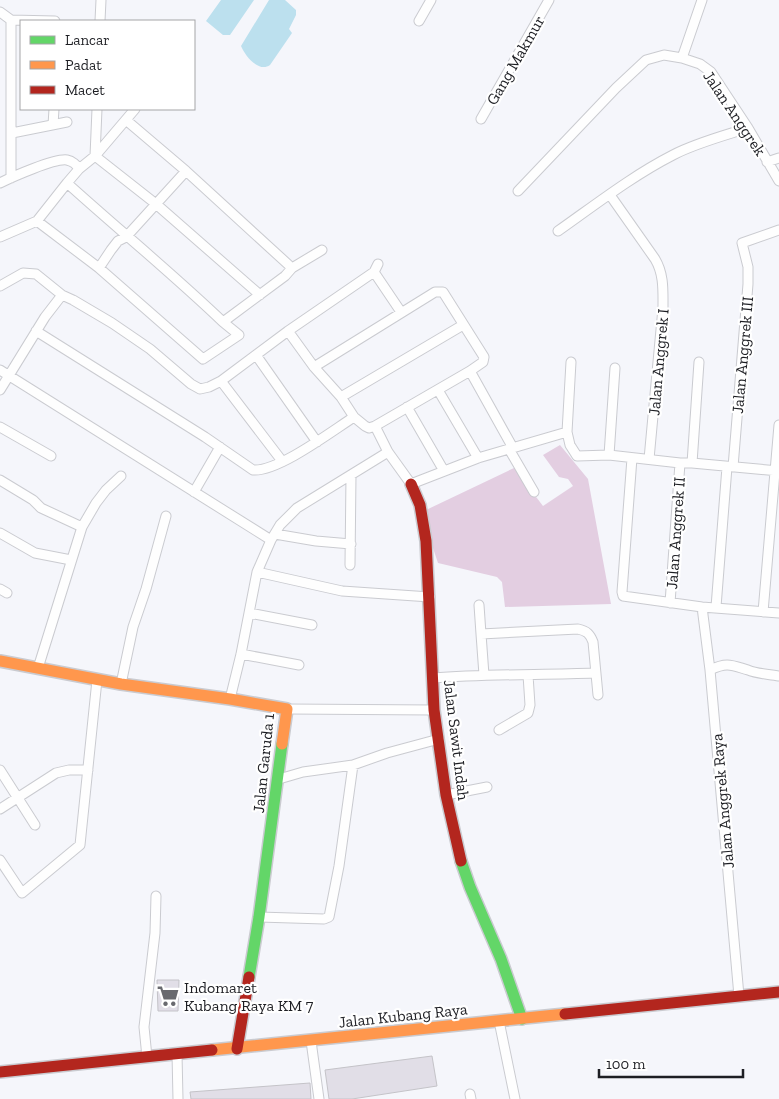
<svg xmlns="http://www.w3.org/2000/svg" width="779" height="1099" viewBox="0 0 779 1099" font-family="'Zilla Slab',serif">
  <rect width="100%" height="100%" fill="#f5f6fb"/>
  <path fill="#e3cee1" d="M560 445 588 479 611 604 505 607 502 582 497 577 438 563 432 545 426 510 514 468 543 506 573 486 568 479 559 477 543 455Z"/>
  <path fill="#bce0ee" d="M221 0H254L230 35H223L206 21Z
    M269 0H285L296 10V15L289 29 292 33 270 65C259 73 245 56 241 46Z"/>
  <path fill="#e1dee7" stroke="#c4c3c8" d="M157 980H179L178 1011H158Z
    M432 1056 437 1086 352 1099H329L325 1070Z
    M310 1083 311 1099H191L190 1092Z"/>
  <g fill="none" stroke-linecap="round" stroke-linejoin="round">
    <g stroke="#cacbd0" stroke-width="11">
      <path id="street" d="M0 12 11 20V178
        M11 20 55 21
        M100 21 101 0
        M419 21 431 0
        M682 58 702 0
        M97 109 95 156 156 204 260 295
        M481 119 549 0
        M126 120 186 171 292 268
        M53 125 54 109
        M12 133 67 122
        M767 162 779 158
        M0 183C12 177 55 158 67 160 72 161 77 165 79 169
        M67 183C119 230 173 274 223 322
        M518 191 616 88 646 60 664 55 682 58 700 64 711 72 748 128 779 181
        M610 195 655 259C664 274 663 290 663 308L649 459
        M37 221 99 268 203 359 239 335 223 322 285 276 292 268 322 250
        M558 231C595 205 632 176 673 155 696 143 723 136 748 128
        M0 237 37 221 67 183 79 169 95 156 135 109
        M99 268 111 250 118 241 126 237 186 171
        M374 272 401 312
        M0 286 23 273 36 274 62 295 73 300 112 323 150 349 191 384 200 389 209 387 221 381 288 331 374 272 378 264
        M36 331 205 437 253 470C278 472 332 431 354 417
        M288 331 314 367 341 397 354 417 365 426 369 428 375 426 388 452 411 484 478 458 567 432
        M256 355 317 442
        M571 362 567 432 570 445 577 456 609 455 680 463H692L779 471
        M314 367 435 292H443L484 357 483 362 470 371 513 448
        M0 370 271 540
        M221 381 282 461
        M0 390 45 317 62 295
        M438 390 478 458
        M341 397 463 325
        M407 407 444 471
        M375 426 470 371
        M0 427 51 456
        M509 449 534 492
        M609 455 615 368
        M632 458 622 592 623 596 702 607 779 613
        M692 463 699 362
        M733 467 748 284V267L742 243 779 230
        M0 480 33 500 41 508 82 527
        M194 492 220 447
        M0 533 35 553 71 560
        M275 534 316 541 351 544
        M350 565 351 475
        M257 572 342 591 430 597
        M0 589 7 593
        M670 603 680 463
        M479 605 481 634
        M702 607 710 670 739 996
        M716 607 727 467
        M763 612 779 425
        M249 613 312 625
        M241 654 299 665
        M38 668 82 527 96 503 106 490 121 476
        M710 670C727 662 731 665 748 670 757 674 769 674 779 676
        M484 675 481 634 578 629C587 631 590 634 593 642L598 695
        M433 678C487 674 541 675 595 673
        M121 684 133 627 146 589 166 516
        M230 699 241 654 257 572 271 540 280 525 297 508 388 452
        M287 709 434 710
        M499 730 528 713 530 705 528 675
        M0 770 35 825
        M279 779 303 772 353 765 387 753 439 739
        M446 795 487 787
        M0 809 56 773 69 770H88
        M0 860 22 893 80 845 97 680
        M259 917 324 919 329 917 339 866 353 765
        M499 1021 515 1099
        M311 1041 319 1099
        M177 1054 178 1099
        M147 1057 144 1027 155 933 156 896
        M470 1094 471 1099"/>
    </g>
    <g stroke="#cacbd0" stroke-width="14">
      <path id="fast" d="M461 861 470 887 501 959 522 1019
        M249 977 259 917 282 744"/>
    </g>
    <g stroke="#cacbd0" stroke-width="14">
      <path id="slow" d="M0 661 121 684 230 699 287 709 282 744
        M212 1050 565 1014"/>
    </g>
    <g stroke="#cacbd0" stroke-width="14">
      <path id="jam" d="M411 484 420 505 426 541 434 710 446 795 461 861
        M565 1014 779 992
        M237 1049 249 977
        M0 1072 212 1050"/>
    </g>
    <use href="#street" stroke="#fefefe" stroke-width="9"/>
    <use href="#fast" stroke="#63d668" stroke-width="11"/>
    <use href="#slow" stroke="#ff974d" stroke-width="11"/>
    <use href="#jam" stroke="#b3261e" stroke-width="11"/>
  </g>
  <defs>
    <g id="supermarket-bare" transform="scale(1.725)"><path d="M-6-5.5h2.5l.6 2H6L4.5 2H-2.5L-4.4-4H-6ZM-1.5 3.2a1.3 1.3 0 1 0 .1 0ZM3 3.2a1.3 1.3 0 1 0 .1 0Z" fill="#696a6f" stroke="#fff" stroke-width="2.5" paint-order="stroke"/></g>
  </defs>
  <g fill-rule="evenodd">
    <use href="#supermarket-bare" x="168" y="996"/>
  </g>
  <g text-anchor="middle" stroke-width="4.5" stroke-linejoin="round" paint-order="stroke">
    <g font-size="16" fill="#1d1e23" stroke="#fff">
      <text transform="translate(515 60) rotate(-60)" y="6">Gang Makmur</text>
      <text transform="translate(735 113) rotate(56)" y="6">Jalan Anggrek</text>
      <text transform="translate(742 355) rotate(-85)" y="6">Jalan Anggrek III</text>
      <text transform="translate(658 362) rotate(-85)" y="6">Jalan Anggrek I</text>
      <text transform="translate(675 533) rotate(-86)" y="6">Jalan Anggrek II</text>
      <text transform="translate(457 740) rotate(83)" y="6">Jalan Sawit Indah</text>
      <text transform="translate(263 763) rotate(-84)" y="6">Jalan Garuda 1</text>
      <text transform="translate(722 801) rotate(-95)" y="6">Jalan Anggrek Raya</text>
      <text transform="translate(403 1015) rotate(-6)" y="6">Jalan Kubang Raya</text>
    </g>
    <g font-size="16" fill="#1d1e23" stroke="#fff" text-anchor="start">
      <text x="184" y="993">Indomaret<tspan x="184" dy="18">Kubang Raya KM 7</tspan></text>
    </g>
  </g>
  <rect x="20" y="20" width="175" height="90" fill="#ffffff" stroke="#a5a5a7"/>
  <rect x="30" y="36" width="25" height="8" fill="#63d668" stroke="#a5a5a7"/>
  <text x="65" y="45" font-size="15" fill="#1d1e23">Lancar</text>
  <rect x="30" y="61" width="25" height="8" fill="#ff974d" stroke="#a5a5a7"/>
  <text x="65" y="70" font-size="15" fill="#1d1e23">Padat</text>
  <rect x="30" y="86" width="25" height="8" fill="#b3261e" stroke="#a5a5a7"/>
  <text x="65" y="95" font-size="15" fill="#1d1e23">Macet</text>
  <path d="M599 1069v8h144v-8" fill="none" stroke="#1d1e23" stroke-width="2.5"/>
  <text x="606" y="1069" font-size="15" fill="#1d1e23" stroke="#ffffff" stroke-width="4" paint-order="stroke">100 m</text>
</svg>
